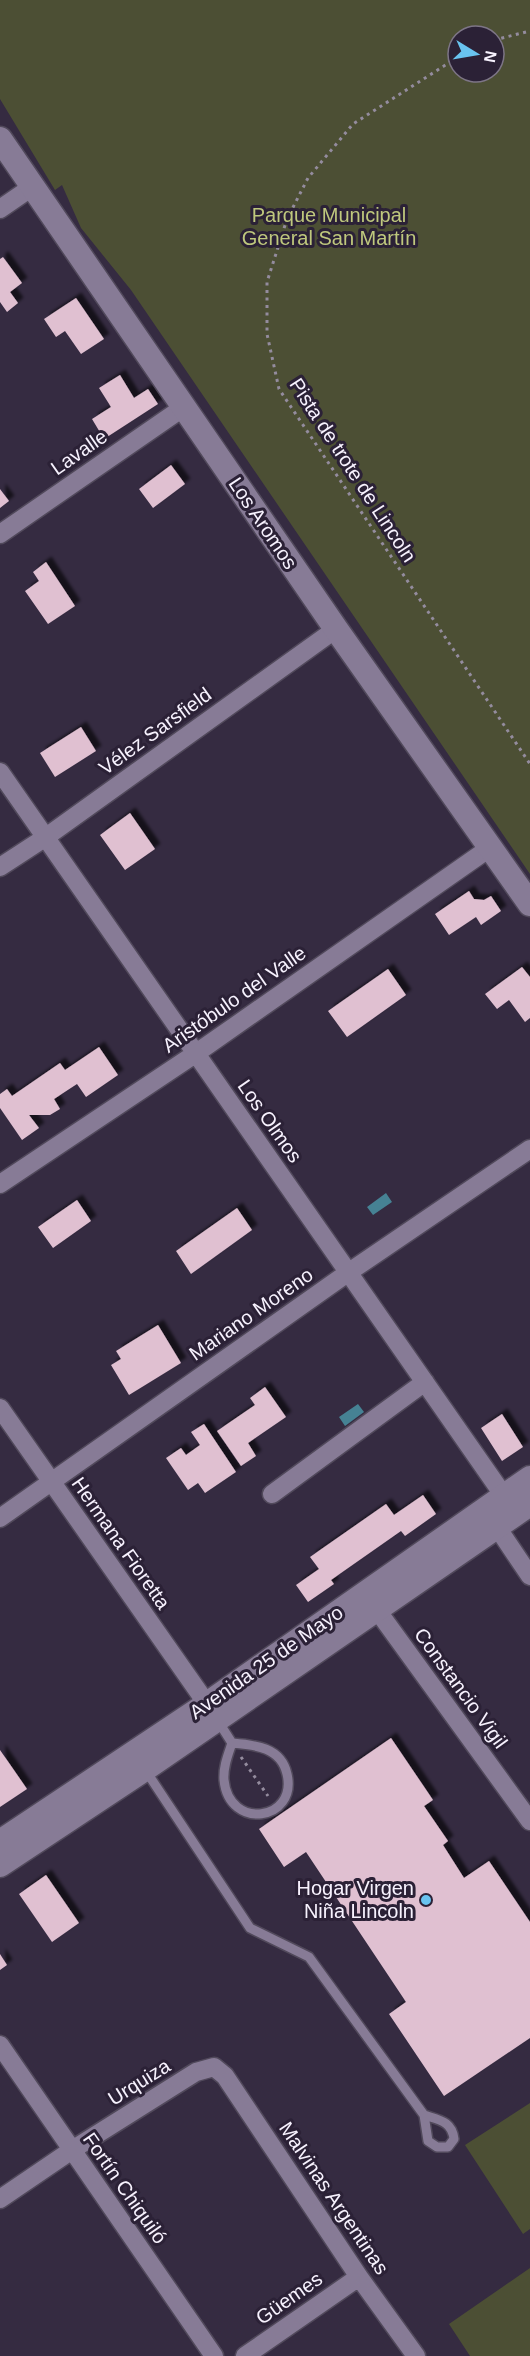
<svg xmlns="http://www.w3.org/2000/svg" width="530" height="2356" viewBox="0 0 530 2356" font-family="Helvetica,sans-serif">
  <defs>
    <filter id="shadow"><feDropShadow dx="5.5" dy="-5.5" stdDeviation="1.5" flood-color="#0009"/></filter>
  </defs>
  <rect width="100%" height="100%" fill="#352b41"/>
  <path fill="#4c4f34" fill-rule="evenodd" d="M0 0H530V874L131 290 81 228 62 185 55 190 0 99ZM458 36H494V72H458Z
    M530 2103V2229L523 2234 465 2145Z
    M530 2268V2356H470L449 2324Z"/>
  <path fill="#468294" d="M386 1193 392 1202 373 1215 367 1207Z
    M358 1404 364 1412 345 1426 339 1417Z"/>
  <path fill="#e0c0d1" filter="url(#shadow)" d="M3 257 22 283 10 292 18 303 7 312 0 302V259Z
    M76 298 104 339 81 354 65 331 56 337 44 319Z
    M120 375 134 398 148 389 158 404 104 439 92 419 111 407 99 388Z
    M171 465 185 484 153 508 139 489Z
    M0 489 9 501 0 508Z
    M46 562 75 606 48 624 25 591 39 581 33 572Z
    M81 727 96 751 55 777 40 753Z
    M130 813 155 849 125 870 100 835Z
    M469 891 474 899 484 900 491 896 501 911 481 925 476 917 449 935 435 914Z
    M522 967 530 977V1018L525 1022 509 1000 497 1009 485 994Z
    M388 969 406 995 347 1037 328 1011Z
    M99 1047 118 1075 86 1097 77 1084 54 1099 60 1109 50 1115H29L39 1128 22 1140 0 1108V1094L7 1089 12 1096 60 1063 65 1070Z
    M77 1200 91 1221 53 1248 38 1227Z
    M237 1208 252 1230 191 1274 176 1251Z
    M158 1325 181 1363 129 1395 111 1365 121 1359 116 1351Z
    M265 1387 286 1417 248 1443 256 1456 241 1466 217 1431 255 1405 250 1398Z
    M502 1414 523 1447 502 1461 481 1428Z
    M204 1424 236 1472 205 1493 198 1483 188 1490 166 1458 181 1448 186 1455 200 1445 191 1432Z
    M423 1495 436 1514 405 1536 401 1531 331 1580 334 1584 308 1602 296 1585 319 1569 310 1557 386 1504 394 1515Z
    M391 1738 433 1800 424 1806 448 1841 443 1845 464 1878 489 1861 530 1922V2038L444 2096 389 2014 406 2002 306 1852 284 1867 259 1829Z
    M0 1750 27 1789 0 1807Z
    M46 1875 79 1923 52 1942 19 1894Z
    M0 1954 7 1965 0 1970Z"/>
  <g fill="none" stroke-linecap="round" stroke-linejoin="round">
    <g stroke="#51495b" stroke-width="12">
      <path id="lane" d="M218 1721 232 1743C255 1745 281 1747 287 1774 298 1821 229 1831 224 1780 223 1767 228 1755 232 1743
        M146 1771 250 1928 309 1957 424 2115 428 2141 437 2147H448L454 2139C452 2121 439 2120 424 2115"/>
    </g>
    <g stroke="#51495b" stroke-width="21">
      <path id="street" d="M0 209 32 187
        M0 534 184 407
        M0 772 504 1496
        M0 867 46 837 336 629
        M0 1184 195 1054 491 847
        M0 1408 207 1704
        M272 1494 425 1382
        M0 1518 349 1272 530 1149
        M497 1527 530 1576
        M377 1610 530 1821
        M0 2045 214 2356
        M0 2199 72 2150 196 2072 214 2067 225 2076 359 2277 416 2356
        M245 2356 359 2277"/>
    </g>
    <g stroke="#51495b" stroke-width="27">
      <path id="secondary" d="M0 139 336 629 530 904
        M0 1842 207 1704 530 1478
        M0 1865 145 1769 530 1504"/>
    </g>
    <path stroke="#948c9e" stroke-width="3" stroke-dasharray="3 4.5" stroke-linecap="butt" d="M494 40 530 31
      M458 57 353 124 308 178 287 219 267 282V334L279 389 530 764
      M241 1757 268 1796"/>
    <use href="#lane" stroke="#877b96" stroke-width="9"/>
    <use href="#street" stroke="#877b96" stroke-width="18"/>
    <use href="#secondary" stroke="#877b96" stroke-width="24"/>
  </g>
  <circle fill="#69c4f0" stroke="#2b2136" stroke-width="2" cx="426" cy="1900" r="6"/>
  <g text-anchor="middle" stroke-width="6" stroke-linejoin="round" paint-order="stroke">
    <g font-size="20" fill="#bfc87d" stroke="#2b2136">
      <text x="329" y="222">Parque Municipal<tspan x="329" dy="23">General San Martín</tspan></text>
    </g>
    <g font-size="20" fill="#f7f2fe" stroke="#2b2136">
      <text transform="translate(79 452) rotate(-35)" y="7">Lavalle</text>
      <text transform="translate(353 470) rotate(57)" y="7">Pista de trote de Lincoln</text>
      <text transform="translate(263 523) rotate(56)" y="7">Los Aromos</text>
      <text transform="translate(155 731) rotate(-36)" y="7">Vélez Sarsfield</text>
      <text transform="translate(234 999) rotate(-35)" y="7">Aristóbulo del Valle</text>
      <text transform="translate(270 1121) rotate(55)" y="7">Los Olmos</text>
      <text transform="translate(251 1314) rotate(-35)" y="7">Mariano Moreno</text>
      <text transform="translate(121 1543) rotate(55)" y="7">Hermana Fioretta</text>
      <text transform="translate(266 1662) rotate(-35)" y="7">Avenida 25 de Mayo</text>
      <text transform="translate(461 1688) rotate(54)" y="7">Constancio Vigil</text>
      <text transform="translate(139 2082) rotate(-32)" y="7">Urquiza</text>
      <text transform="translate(125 2188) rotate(55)" y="7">Fortín Chiquiló</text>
      <text transform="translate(334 2198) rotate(56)" y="7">Malvinas Argentinas</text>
      <text transform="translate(289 2298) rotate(-35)" y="7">Güemes</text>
    </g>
    <g font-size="20" fill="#f7f2fe" stroke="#2b2136" text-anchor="end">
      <text x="414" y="1895">Hogar Virgen<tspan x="414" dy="23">Niña Lincoln</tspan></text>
    </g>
  </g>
  <g transform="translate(476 54) rotate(101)"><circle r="28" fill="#2b2136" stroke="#7d7586" stroke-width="1.5"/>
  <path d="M0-4.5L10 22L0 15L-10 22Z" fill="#69c4f0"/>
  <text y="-9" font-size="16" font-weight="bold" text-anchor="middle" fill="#f7f2fe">N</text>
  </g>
</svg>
